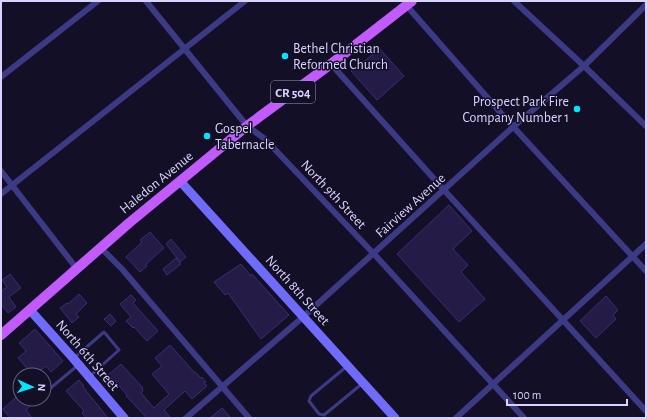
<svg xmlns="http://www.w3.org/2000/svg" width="647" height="419" viewBox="0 0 647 419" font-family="'Alegreya Sans',sans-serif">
  <rect width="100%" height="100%" fill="#130f26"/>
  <path fill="#241b47" stroke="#3b2d73" d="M380 49 404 76 377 100 351 71Z
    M449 205 472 231 453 249 468 265 461 272 485 299 459 322 397 254Z
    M150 232 164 248 146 264 147 266 140 272 126 257 142 242 140 240Z
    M171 239 186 257 180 262 166 244Z
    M176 258 181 264 167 275 163 269Z
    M241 264 251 276 252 274 289 315 261 339 228 293 225 295 214 282Z
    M10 274 21 288 9 297 16 307 8 313 1 304V291L7 287 2 280Z
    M79 294 87 303 76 314 79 317 72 323 60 308 67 303 68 304Z
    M131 295 136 300 133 303 158 331 147 341 134 327 133 328 126 321 131 317 120 304Z
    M606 296 618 310 613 315 616 319 596 338 580 321Z
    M110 314 116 321 111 326 104 319Z
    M35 329 63 361 51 372 46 366 35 375H33L18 358 26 351 19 343Z
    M170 345 194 372H195L201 378 202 377 206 382 204 383 207 386 192 399 185 391 164 410 171 418H147L126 396 127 395 115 381H114L108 375 121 364 143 388 142 389 143 391 141 393 154 408 169 394 152 374 162 366 155 358Z
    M79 380 84 386 83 387 108 418H86L82 413 84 411 66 391Z
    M16 397 22 403 27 399H38L26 410 32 418H10L3 409Z
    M222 408 231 418H210Z"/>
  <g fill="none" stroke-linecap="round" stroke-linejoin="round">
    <path stroke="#3d3a85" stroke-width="3" d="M74 358 104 332 119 350 90 376
      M346 367 311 396 309 401 319 414 324 415 363 383
      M47 391 77 366"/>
    <path stroke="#3d3a85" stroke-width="6" d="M146 1 247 126 265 139 374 254 524 418
      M514 1 584 66 646 126
      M406 5 507 120 646 271
      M331 64 444 190 646 411
      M1 77 98 1
      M1 171 77 269
      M1 194 245 1
      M100 247 122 269 249 418
      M186 418 303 317 513 127 584 66 646 5
      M456 418 646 244"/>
    <path stroke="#6f6bff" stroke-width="9" d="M180 181 395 418
      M30 310 73 358 124 418"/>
    <path stroke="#c25bff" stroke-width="10" d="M1 335 129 223 247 126 331 64 412 1"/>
  </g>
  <g fill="#00e5ff" stroke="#130f26" stroke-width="1.5">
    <circle cx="285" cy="56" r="4"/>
    <circle cx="577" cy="109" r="4"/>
    <circle cx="207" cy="136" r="4"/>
  </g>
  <g text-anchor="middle" stroke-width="3" stroke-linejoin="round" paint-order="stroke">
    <rect fill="#130f26" stroke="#9e99be" stroke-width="1" x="271" y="81" width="44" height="22" rx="3"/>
    <g font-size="13" font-weight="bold" fill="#d9d4ff">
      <text x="293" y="97">CR 504</text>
    </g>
    <g font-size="14" fill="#d9d4ff" stroke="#130f26" text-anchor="start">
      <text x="293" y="53">Bethel Christian<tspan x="293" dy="16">Reformed Church</tspan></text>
      <text x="569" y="106" text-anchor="end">Prospect Park Fire<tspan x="569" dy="16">Company Number 1</tspan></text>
      <text x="215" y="133">Gospel<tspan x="215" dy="16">Tabernacle</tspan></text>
    </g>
    <g font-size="14" fill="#d9d4ff" stroke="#130f26">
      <text transform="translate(156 182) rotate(-39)" y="5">Haledon Avenue</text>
      <text transform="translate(334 194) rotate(47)" y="5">North 9th Street</text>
      <text transform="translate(410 205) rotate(-42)" y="5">Fairview Avenue</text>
      <text transform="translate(298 290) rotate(48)" y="5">North 8th Street</text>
      <text transform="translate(88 355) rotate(49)" y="5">North 6th Street</text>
    </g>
  </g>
  <rect width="647" height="419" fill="none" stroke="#d9d4ff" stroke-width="4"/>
  <g transform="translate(32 387) rotate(93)"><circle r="19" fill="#130f26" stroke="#625e7d"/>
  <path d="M0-3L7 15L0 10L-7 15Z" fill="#00e5ff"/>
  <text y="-6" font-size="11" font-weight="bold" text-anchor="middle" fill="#d9d4ff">N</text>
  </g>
  <path d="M507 399v6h120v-6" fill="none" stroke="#d9d4ff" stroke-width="2"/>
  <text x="513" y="399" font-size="12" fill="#d9d4ff" stroke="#130f26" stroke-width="3" paint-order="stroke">100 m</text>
</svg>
